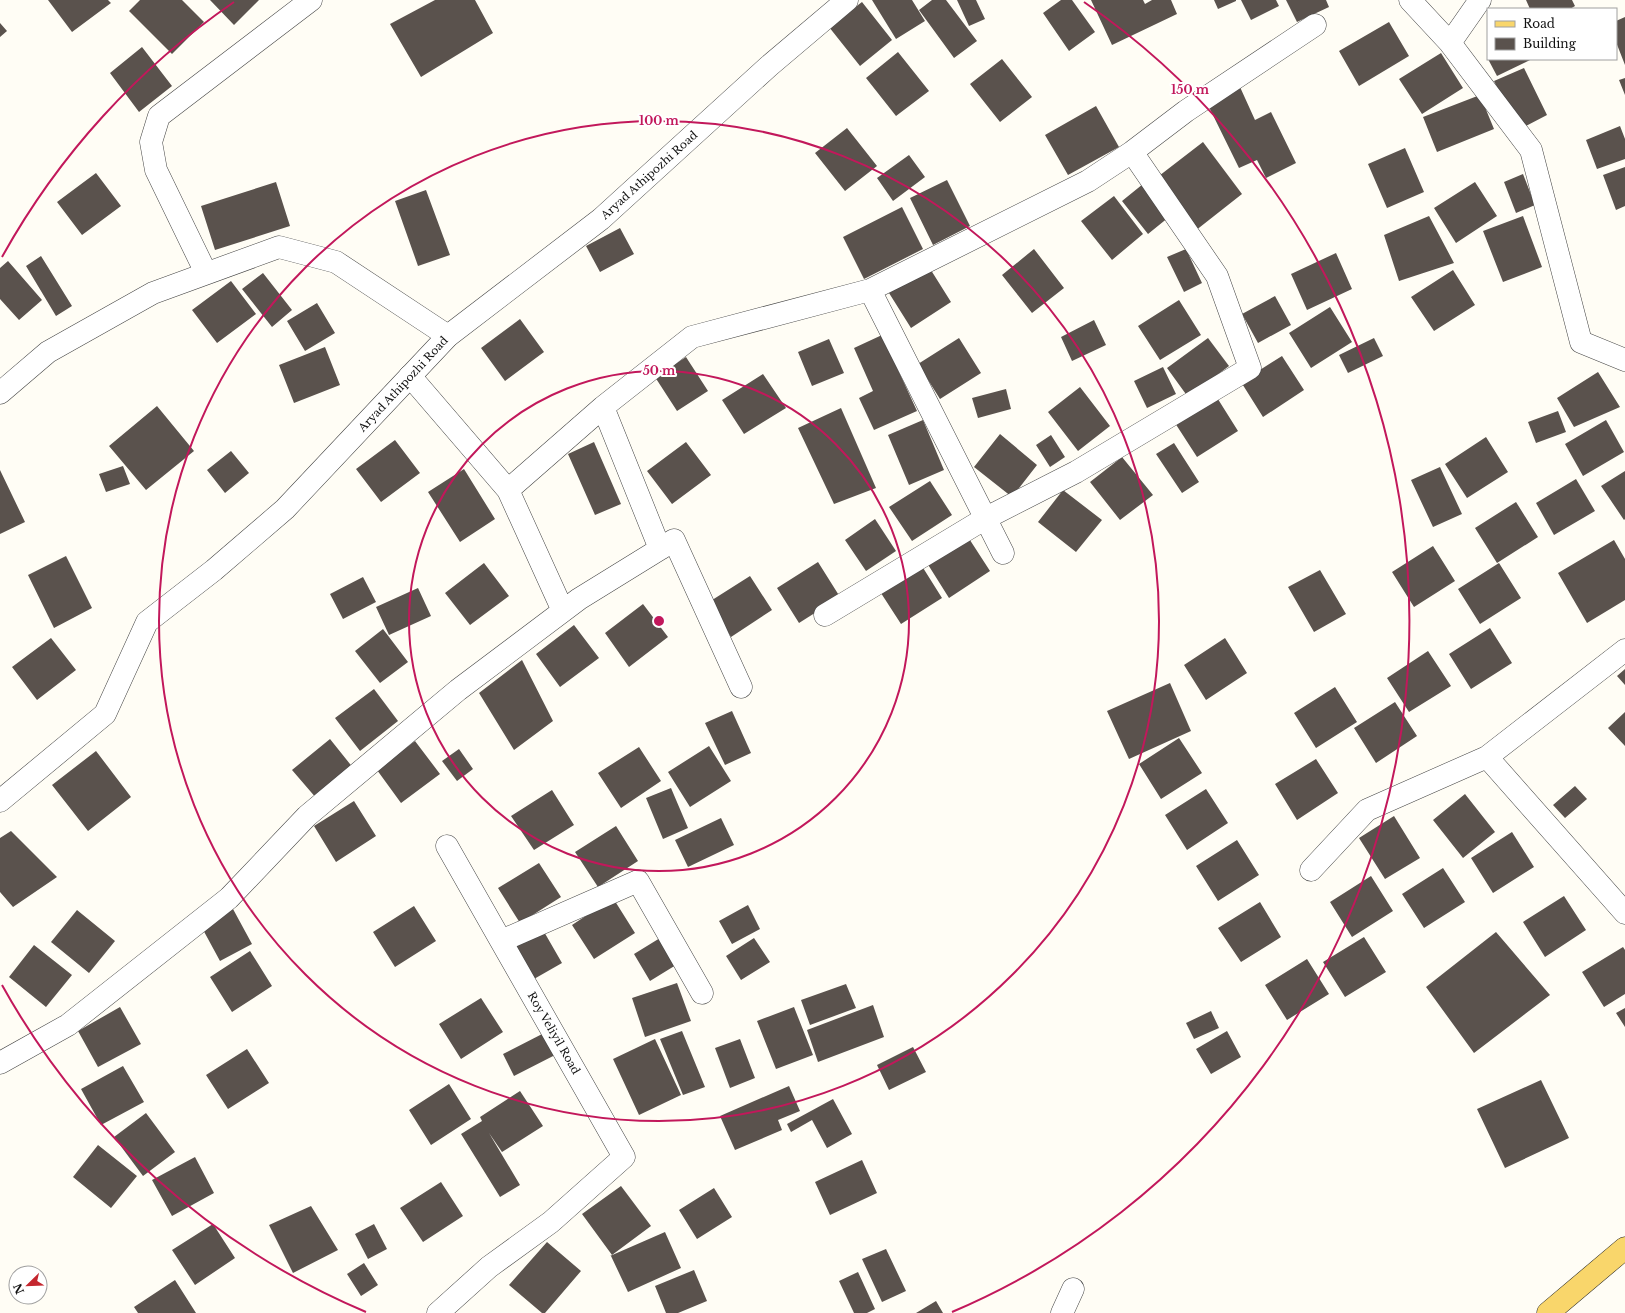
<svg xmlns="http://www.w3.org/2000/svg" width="1625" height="1313" viewBox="0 0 1625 1313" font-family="'Libre Baskerville',serif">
  <rect width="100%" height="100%" fill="#fffdf5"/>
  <path fill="#5a524d" d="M48 0H108L111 3 72 32Z
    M140 0H182L204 22 172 54 129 11Z
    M210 0H259L234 25Z
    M435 0H475L493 33 421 77 390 24Z
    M872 0H912L925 21 896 39Z
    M932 0H946L977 41 954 58 919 10Z
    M957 0H976L985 19 969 26Z
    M1061 0H1072L1095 32 1069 51 1043 13Z
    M1091 0H1143L1145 4 1152 0H1171L1177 14 1112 45Z
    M1214 0H1236V1L1218 9Z
    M1241 0H1276L1279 6 1251 20Z
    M1286 0H1326L1329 7 1297 22Z
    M1526 0H1572L1575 6 1570 9H1530Z
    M862 2 892 40 860 66 829 27Z
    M1625 17V65L1616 42V21Z
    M1389 22 1409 56 1359 86 1339 51Z
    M0 23 7 31 0 37Z
    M142 47 172 86 139 112 110 73Z
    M898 52 929 91 896 116 866 78Z
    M1441 53 1463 88 1422 114 1399 79Z
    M1002 59 1032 97 1000 122 970 84Z
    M1488 59H1532L1497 76Z
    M1524 68 1547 115 1518 130 1494 81Z
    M1625 78V95L1619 80Z
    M1240 87 1255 120 1271 112 1296 163 1266 178 1257 160 1239 168 1207 103Z
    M1480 95 1494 129 1437 152 1423 117Z
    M1096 106 1119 147 1068 175 1045 135Z
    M1620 126 1625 139V159L1597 169 1586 140Z
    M847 128 877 166 845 191 815 153Z
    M1203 142 1242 194 1195 231 1155 179Z
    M1405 148 1424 192 1387 208 1368 164Z
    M909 155 925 177 893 201 877 178Z
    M1625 167V206L1616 210 1603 175Z
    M96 173 121 206 82 235 57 202Z
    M1523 174 1535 205 1516 213 1504 182Z
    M947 180 970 226 933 245 910 198Z
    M276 182 290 226 215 250 201 206Z
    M1475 182 1497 216 1456 243 1434 208Z
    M1143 184 1169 217 1148 234 1122 201Z
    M426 190 450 255 418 266 395 201Z
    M1114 196 1143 234 1112 260 1081 221Z
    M902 207 923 249 864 279 843 237Z
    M1429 216 1454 263 1399 281 1384 235Z
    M1523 216 1542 267 1503 282 1483 231Z
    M620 228 634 254 600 272 586 246Z
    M1034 249 1064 288 1032 313 1002 275Z
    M1186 249 1202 283 1184 292 1167 257Z
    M1336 253 1352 289 1307 310 1291 274Z
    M41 256 72 306 56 316 26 266Z
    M8 261 42 300 19 320 0 299V268Z
    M929 267 951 302 911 328 889 293Z
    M1453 270 1475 305 1434 331 1411 297Z
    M263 273 292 310 272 327 242 289Z
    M231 281 256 314 217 343 192 310Z
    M1275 296 1291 325 1258 343 1242 314Z
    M1179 300 1201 335 1160 360 1138 326Z
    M317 303 335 333 305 351 287 321Z
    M1330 307 1352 342 1311 368 1289 333Z
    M520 319 544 352 505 381 481 348Z
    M1094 320 1106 345 1072 361 1061 337Z
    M882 335 917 411 874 430 859 398 873 391 854 348Z
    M959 338 981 373 940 399 918 364Z
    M1208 338 1229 366 1188 397 1167 368Z
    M1374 338 1383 356 1348 373 1339 355Z
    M829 339 844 373 812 386 798 352Z
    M325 347 340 385 294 403 279 365Z
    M1282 356 1304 390 1263 417 1241 382Z
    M686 357 708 391 677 411 655 377Z
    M1163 367 1176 394 1147 408 1134 381Z
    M1598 372 1620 407 1574 427 1557 398Z
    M763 374 786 408 744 434 722 400Z
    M1080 387 1110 426 1078 451 1048 412Z
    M1006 389 1011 409 978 418 972 398Z
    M1216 396 1238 431 1197 457 1175 423Z
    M157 406 194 451 146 490 109 446Z
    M841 408 876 488 834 504 798 428Z
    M1558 411 1566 432 1536 443 1528 422Z
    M923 420 944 470 909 485 888 435Z
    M1606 420 1624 452 1583 476 1565 444Z
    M1000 434 1037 465 1012 497 974 467Z
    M1051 435 1065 457 1050 467 1036 445Z
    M1486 437 1508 472 1467 498 1445 464Z
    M395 440 420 473 381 502 356 469Z
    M594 442 621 504 595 515 568 454Z
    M686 442 711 475 672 504 647 471Z
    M1174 443 1199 482 1182 493 1156 454Z
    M231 451 249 473 225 493 207 470Z
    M1122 457 1153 495 1120 520 1090 482Z
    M123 466 130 484 106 492 99 474Z
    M1440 467 1462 514 1433 527 1411 480Z
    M464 469 495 519 460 542 428 492Z
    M0 470 25 522 0 534Z
    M1625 471V519L1624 520 1601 486Z
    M1576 479 1595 511 1554 535 1536 503Z
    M930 481 952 515 912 541 889 507Z
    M1063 490 1102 520 1076 552 1038 522Z
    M1516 502 1538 537 1497 563 1475 528Z
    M875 519 896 551 866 571 845 540Z
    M968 537 990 571 949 598 927 563Z
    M1614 540 1625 559V600L1587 623 1558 573Z
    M1433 546 1455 581 1414 607 1392 572Z
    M66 556 92 608 54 628 28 575Z
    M818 562 840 597 799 623 777 588Z
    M484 563 509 596 470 625 445 593Z
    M920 563 942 598 901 624 879 590Z
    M1499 563 1521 598 1480 624 1458 589Z
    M1320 570 1346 614 1314 632 1288 587Z
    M750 576 772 610 731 637 709 602Z
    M363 577 376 602 343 619 330 594Z
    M418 588 431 616 389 635 376 607Z
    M643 604 668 637 629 667 605 633Z
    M574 625 599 658 560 687 536 654Z
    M1490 628 1512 663 1471 689 1449 654Z
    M383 629 408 662 380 683 355 651Z
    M51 638 76 670 37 700 12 667Z
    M1225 638 1247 673 1206 700 1184 665Z
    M1428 651 1451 686 1409 712 1387 678Z
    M522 660 553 721 514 750 479 693Z
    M1625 669V685L1617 676Z
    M1170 683 1191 731 1129 759 1107 711Z
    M1335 687 1357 722 1316 748 1294 713Z
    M374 689 398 721 360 751 335 718Z
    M1395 702 1417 736 1376 763 1354 728Z
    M732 711 751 753 725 765 705 723Z
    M1625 712V746L1608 728Z
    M1179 738 1202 773 1161 799 1139 764Z
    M330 739 354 769 317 799 292 770Z
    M415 741 440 774 401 803 377 770Z
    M709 746 731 781 690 807 668 772Z
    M639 747 661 781 621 808 598 773Z
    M459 749 473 769 457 781 442 761Z
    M96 751 131 797 88 831 52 785Z
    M1316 759 1338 793 1297 820 1275 784Z
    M1575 786 1587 799 1565 818 1553 805Z
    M671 788 688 828 663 839 646 798Z
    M1206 789 1228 823 1187 850 1165 815Z
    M552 790 574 825 534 850 511 816Z
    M1465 794 1495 832 1463 858 1433 820Z
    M354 801 376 836 336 862 314 826Z
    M1394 816 1420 858 1385 879 1359 838Z
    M721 818 734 845 688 867 675 840Z
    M616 826 638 861 598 887 575 852Z
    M11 831 57 877 13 907 0 892V838Z
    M1512 832 1534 867 1493 893 1471 858Z
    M1237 840 1259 875 1218 901 1196 866Z
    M539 863 561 897 520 923 498 888Z
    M1443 868 1465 902 1424 928 1402 894Z
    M1371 876 1393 911 1352 937 1330 902Z
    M1564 896 1586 930 1545 957 1523 922Z
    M613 898 635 933 594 959 572 925Z
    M1260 902 1281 937 1241 962 1218 928Z
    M748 905 760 929 732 944 719 921Z
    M414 906 436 941 395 967 373 932Z
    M233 909 252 944 220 961 201 926Z
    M77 910 115 941 89 973 51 942Z
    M543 930 562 963 534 979 516 946Z
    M1496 932 1550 995 1474 1053 1426 987Z
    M1364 937 1386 972 1345 997 1323 962Z
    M660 938 676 965 650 981 634 954Z
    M754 938 770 962 741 980 726 956Z
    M34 945 72 975 46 1007 9 977Z
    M1623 947 1625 950V994L1604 1007 1582 972Z
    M250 951 272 986 232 1012 210 977Z
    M1307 959 1329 994 1287 1020 1265 985Z
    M677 983 691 1021 645 1037 632 998Z
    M846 984 856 1008 810 1025 801 1000Z
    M481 998 503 1032 461 1059 439 1024Z
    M873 1005 884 1037 818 1062 807 1030Z
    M120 1007 141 1044 98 1067 78 1031Z
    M794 1007 813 1055 776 1069 757 1021Z
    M1625 1008V1027L1616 1013Z
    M1211 1011 1219 1028 1194 1039 1186 1023Z
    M548 1031 559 1053 514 1076 503 1054Z
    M682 1031 705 1087 683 1095 660 1039Z
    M1227 1031 1241 1057 1211 1074 1196 1049Z
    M655 1039 681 1095 639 1115 613 1059Z
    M740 1039 755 1078 730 1088 715 1048Z
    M913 1047 926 1072 889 1090 877 1065Z
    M247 1049 269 1083 228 1109 206 1075Z
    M123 1066 144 1102 101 1125 81 1089Z
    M1541 1080 1569 1138 1505 1168 1477 1109Z
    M449 1084 471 1119 431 1145 409 1110Z
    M789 1086 800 1111 778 1120 782 1130 735 1150 720 1116Z
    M520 1091 543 1126 502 1152 489 1133 520 1185 500 1197 461 1134 482 1121 480 1117Z
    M833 1099 852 1134 827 1148 812 1120 791 1132 787 1124Z
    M146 1113 175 1152 143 1176 114 1137Z
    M98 1145 137 1176 111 1208 73 1177Z
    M195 1157 214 1193 172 1216 152 1180Z
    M862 1160 877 1193 830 1215 815 1182Z
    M441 1182 463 1216 423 1242 400 1208Z
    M621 1186 651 1226 612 1255 582 1214Z
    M714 1188 732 1217 697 1239 679 1210Z
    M311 1206 338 1250 293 1273 269 1225Z
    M213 1224 235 1258 195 1285 172 1250Z
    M374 1224 387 1249 368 1259 355 1234Z
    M665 1232 681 1268 628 1292 611 1256H610Z
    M547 1242 581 1271 545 1313H542L509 1285Z
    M886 1249 906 1291 882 1302 862 1259Z
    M364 1263 378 1285 361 1296 347 1274Z
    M694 1270 707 1301 678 1313H666L655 1286Z
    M858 1272 875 1309 867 1313H854L839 1281Z
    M175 1280 196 1313H138L134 1307Z
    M936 1301 943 1313H916Z"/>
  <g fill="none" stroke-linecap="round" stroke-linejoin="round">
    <g stroke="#444" stroke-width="23">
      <path id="minor" d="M1410 0 1450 43
        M1480 0 1450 43 1531 150 1581 342 1625 360
        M206 273 156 170 151 142 159 116 311 0
        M870 290 1003 553
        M410 376 508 490 603 407
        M0 393 48 352 153 293 279 247 336 262 448 336
        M508 490 563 611
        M660 549 674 540 741 687
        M825 615 986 518 1076 472 1250 368 1217 276 1132 152
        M1625 650 1487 757 1625 913
        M447 846 501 941
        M1311 870 1367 810 1487 757
        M0 1063 68 1025 229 898 307 816 458 690 579 599 660 549 603 407 692 337 870 290 1088 181 1132 152 1186 111 1315 25
        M438 1313 489 1267 551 1222 624 1157 501 941 638 881 702 993
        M1062 1313 1073 1289"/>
    </g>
    <g stroke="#444" stroke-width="23">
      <path id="tertiary" d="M0 801 105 714 147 622 214 570 285 509 448 336 601 219 769 66 847 0"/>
    </g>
    <g stroke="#222" stroke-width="23">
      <path id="primary" d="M1548 1313 1625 1248"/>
    </g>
    <use href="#minor" stroke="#fff" stroke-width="22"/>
    <use href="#tertiary" stroke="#fff" stroke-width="22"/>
    <use href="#primary" stroke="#f9d66b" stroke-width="22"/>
  </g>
  <g fill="none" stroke="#c2185b" stroke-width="2">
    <circle cx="659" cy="621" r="250"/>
    <circle cx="659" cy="621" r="500"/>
    <path d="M366 1312A751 751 0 0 1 2 985M2 257A751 751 0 0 1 234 2M1084 2A751 751 0 0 1 952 1312"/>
  </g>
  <g text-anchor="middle" stroke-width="4" stroke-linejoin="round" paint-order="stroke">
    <g font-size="11" fill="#111" stroke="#fff">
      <text transform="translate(649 175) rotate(-42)" y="4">Aryad Athipozhi Road</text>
      <text transform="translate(403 384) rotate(-47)" y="4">Aryad Athipozhi Road</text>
      <text transform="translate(554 1033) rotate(60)" y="4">Roy Veliyil Road</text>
    </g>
  </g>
  <circle cx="659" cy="621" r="6" fill="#c2185b" stroke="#fff" stroke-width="2"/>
  <g font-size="12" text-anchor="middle" font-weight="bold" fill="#c2185b" stroke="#fff" stroke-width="4" stroke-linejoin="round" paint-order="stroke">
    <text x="1190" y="94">150 m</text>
    <text x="659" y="125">100 m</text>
    <text x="659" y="375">50 m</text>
  </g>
  <rect x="1487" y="8" width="130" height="52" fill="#ffffff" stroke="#a0a0a0"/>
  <rect x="1495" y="21" width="20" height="6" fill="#f9d66b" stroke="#a0a0a0"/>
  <text x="1523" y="28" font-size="12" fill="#111111">Road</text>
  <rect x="1495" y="38" width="20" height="12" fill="#5a524d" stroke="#a0a0a0"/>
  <text x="1523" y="48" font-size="12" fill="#111111">Building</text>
  <g transform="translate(28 1285) rotate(247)"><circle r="19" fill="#ffffff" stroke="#a0a0a0"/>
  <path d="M0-3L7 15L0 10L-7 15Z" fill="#c4262e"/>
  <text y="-6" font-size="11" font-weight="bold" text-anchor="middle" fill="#111111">N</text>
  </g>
</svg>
